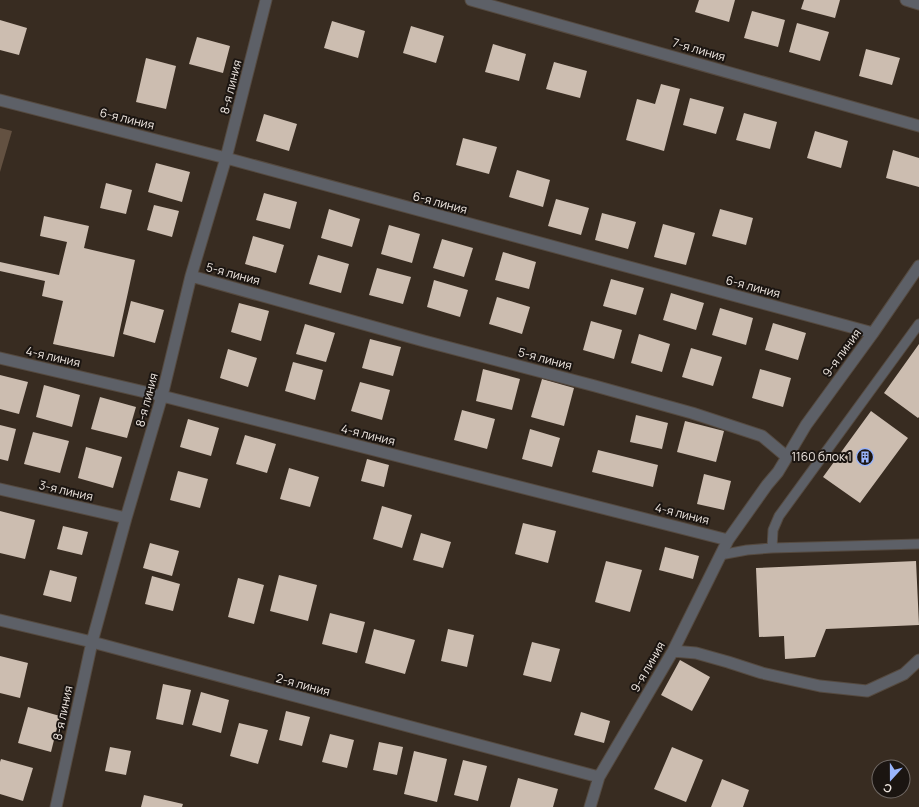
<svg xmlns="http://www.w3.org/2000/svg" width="919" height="807" viewBox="0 0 919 807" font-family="Manrope,sans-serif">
  <rect width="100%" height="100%" fill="#382c21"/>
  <path fill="#635141" d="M0 128 12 131 0 172Z"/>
  <path fill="#ccbdb0" d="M699 0H735L729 22 695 12Z
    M804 0H840L835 18 801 9Z
    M752 11 785 20 778 47 744 38Z
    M0 20 27 28 19 55 0 50Z
    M332 21 365 31 358 58 324 48Z
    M797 23 829 32 820 61 789 52Z
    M411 26 444 36 436 63 403 53Z
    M197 37 230 46 223 73 189 64Z
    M493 44 526 54 519 81 485 72Z
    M866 49 900 58 892 85 859 76Z
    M146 58 176 66 166 109 136 102Z
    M554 62 587 71 580 98 546 89Z
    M661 84 680 89 664 151 626 140 637 99 655 104Z
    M690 98 724 107 716 134 683 125Z
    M744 113 777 122 770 149 736 140Z
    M264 114 297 124 289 151 256 141Z
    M815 131 848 141 841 168 807 158Z
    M463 138 497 147 489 174 456 165Z
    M893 150 919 158V187L886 178Z
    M156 163 190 172 182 202 148 192Z
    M517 170 550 180 543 207 509 197Z
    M106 183 132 190 126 214 100 208Z
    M264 193 297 202 290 229 256 220Z
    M556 199 589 208 581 235 548 226Z
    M154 205 179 211 172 237 147 230Z
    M329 209 360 219 352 247 321 238Z
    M720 209 753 218 746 245 712 236Z
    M602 213 636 222 628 249 595 240Z
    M44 216 89 226 84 248 135 260 114 357 53 344 63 301 42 296 45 281 0 271V262L59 275 67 242 40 236Z
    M663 224 695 233 686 265 654 257Z
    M389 225 420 234 412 263 381 254Z
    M253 236 284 245 276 273 245 264Z
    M442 239 473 248 464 277 433 268Z
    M503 252 536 262 529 289 495 280Z
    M318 255 349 264 341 293 309 284Z
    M377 268 411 277 403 304 369 295Z
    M611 279 644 288 636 315 603 306Z
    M434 280 468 290 460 317 427 307Z
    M671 293 704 303 696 330 663 320Z
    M497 297 530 307 522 334 489 324Z
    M131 301 164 310 155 343 123 334Z
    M239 303 269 311 261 341 231 332Z
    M720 308 753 318 746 345 712 335Z
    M591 321 622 330 614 359 583 350Z
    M773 323 806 333 798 360 765 350Z
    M305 324 335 333 326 362 296 354Z
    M639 334 670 344 662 372 631 363Z
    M370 339 401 347 393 376 362 368Z
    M919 344V417L918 418 884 393Z
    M691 348 722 357 713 386 682 377Z
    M228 349 257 358 248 387 220 378Z
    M293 362 323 370 315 400 285 391Z
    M483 369 520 379 512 410 476 401Z
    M760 369 791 378 783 407 752 398Z
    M0 375 28 382 19 414 0 409Z
    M542 379 574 388 564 426 531 417Z
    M360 382 390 390 382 420 351 411Z
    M44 385 80 395 72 427 36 417Z
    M100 397 136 407 127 438 91 429Z
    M462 410 495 419 487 449 454 440Z
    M871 411 908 438 860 503 823 477Z
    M636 415 668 423 662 449 630 442Z
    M188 419 219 428 211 456 180 447Z
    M685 421 724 431 716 462 677 452Z
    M0 425 16 429 8 461 0 459Z
    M530 429 560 438 552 467 522 459Z
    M33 432 69 441 60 473 24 464Z
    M245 435 276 444 267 473 236 464Z
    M86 447 122 457 113 488 78 478Z
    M598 450 658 465 653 487 592 472Z
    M367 459 389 465 384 487 361 481Z
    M289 468 319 477 310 507 280 499Z
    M178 471 208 479 200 508 170 500Z
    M704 474 731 481 724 510 697 504Z
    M382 506 412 515 402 548 373 539Z
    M0 511 35 520 25 559 0 553Z
    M523 523 556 531 548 563 515 554Z
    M63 526 88 532 82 555 57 549Z
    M421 533 451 542 443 568 413 560Z
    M150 543 179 551 172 576 143 568Z
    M665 547 699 556 693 579 659 570Z
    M606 561 642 570 630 612 595 602Z
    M916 561 919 625 826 629 815 657 785 659 784 636 759 637 756 568Z
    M50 570 77 577 71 602 43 595Z
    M279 575 317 585 308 621 270 611Z
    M152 576 180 584 173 611 145 604Z
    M238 578 264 585 254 624 228 617Z
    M330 613 365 622 357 653 322 644Z
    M374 629 415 640 405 674 365 663Z
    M448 629 474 635 467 667 441 661Z
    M532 642 560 649 551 682 523 675Z
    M0 656 28 663 20 698 0 693Z
    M680 660 710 677 692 711 661 695Z
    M163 684 191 690 183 725 156 719Z
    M201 692 229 700 221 733 192 725Z
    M28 707 60 716 51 752 18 743Z
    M286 711 310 717 302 746 279 740Z
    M581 712 610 721 604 743 574 735Z
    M239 723 268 730 258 764 230 756Z
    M330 734 354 740 347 768 322 762Z
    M379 742 403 747 397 775 373 770Z
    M110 747 131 751 126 775 105 771Z
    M672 747 703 760 686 802 654 789Z
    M414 751 447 759 437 802 404 794Z
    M1 759 33 768 23 801 0 794V762Z
    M463 760 487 766 478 801 454 795Z
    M518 778 558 789 553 807H510Z
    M722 779 749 790 743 807H711Z
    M144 795 183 804 182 807H141Z"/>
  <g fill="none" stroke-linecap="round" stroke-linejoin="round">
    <g stroke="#554a40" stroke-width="11">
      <path id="service" d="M772 548 773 530 779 516 919 324
        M720 555 747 550 772 548 919 544"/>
    </g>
    <g stroke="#554a40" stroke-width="13">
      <path id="minor" d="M471 0 919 126
        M906 0 919 4
        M0 100 226 158 873 333
        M191 276 424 341 595 386 692 413 762 436 787 457 778 472 767 485 728 540 673 651 599 777 590 807
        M0 358 162 396 728 540
        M787 457 806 425 873 333 919 266
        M0 489 126 518
        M0 620 92 642 599 777
        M673 651 696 653 728 662 762 673 820 686 867 691 904 674 919 660
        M56 807 92 642 126 518 162 396 191 276 226 158 266 0"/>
    </g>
    <use href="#service" stroke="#5d6067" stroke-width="9"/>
    <use href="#minor" stroke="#5d6067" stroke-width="11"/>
  </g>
  <defs>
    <g id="building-ring" transform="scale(0.9)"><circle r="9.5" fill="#1b1511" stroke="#99b5fd" stroke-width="1.5"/><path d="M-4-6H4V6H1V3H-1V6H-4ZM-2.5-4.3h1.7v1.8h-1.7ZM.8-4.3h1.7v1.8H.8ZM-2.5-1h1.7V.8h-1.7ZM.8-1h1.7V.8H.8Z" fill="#99b5fd"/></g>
  </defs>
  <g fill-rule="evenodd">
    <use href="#building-ring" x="865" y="457"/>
  </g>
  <g text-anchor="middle" stroke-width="4" stroke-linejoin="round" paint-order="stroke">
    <g font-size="12" fill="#f0e8e2" stroke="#1b1511">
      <text transform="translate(699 50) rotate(16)" y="4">7-я линия</text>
      <text transform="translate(231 87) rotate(-76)" y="4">8-я линия</text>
      <text transform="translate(127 119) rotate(14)" y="4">6-я линия</text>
      <text transform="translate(440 203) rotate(15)" y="4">6-я линия</text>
      <text transform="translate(233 274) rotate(15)" y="4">5-я линия</text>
      <text transform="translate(753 287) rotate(15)" y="4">6-я линия</text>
      <text transform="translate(842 353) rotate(-54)" y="4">9-я линия</text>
      <text transform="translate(53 357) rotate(13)" y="4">4-я линия</text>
      <text transform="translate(545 359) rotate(15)" y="4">5-я линия</text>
      <text transform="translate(147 400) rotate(-75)" y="4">8-я линия</text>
      <text transform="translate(368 435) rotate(14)" y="4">4-я линия</text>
      <text transform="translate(66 491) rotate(13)" y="4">3-я линия</text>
      <text transform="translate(682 514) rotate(14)" y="4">4-я линия</text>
      <text transform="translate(648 667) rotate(-60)" y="4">9-я линия</text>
      <text transform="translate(303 685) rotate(15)" y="4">2-я линия</text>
      <text transform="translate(63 713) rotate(-78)" y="4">8-я линия</text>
    </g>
    <g font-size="12" fill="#f0e8e2" stroke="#1b1511" text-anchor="end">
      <text x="852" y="461">1160 блок 1</text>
    </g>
  </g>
  <g transform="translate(891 779) rotate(201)"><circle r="19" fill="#1b1511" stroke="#706965"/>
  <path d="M0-3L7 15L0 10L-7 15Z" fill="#99b5fd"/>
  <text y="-6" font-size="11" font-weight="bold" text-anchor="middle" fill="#f0e8e2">С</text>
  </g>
</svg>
